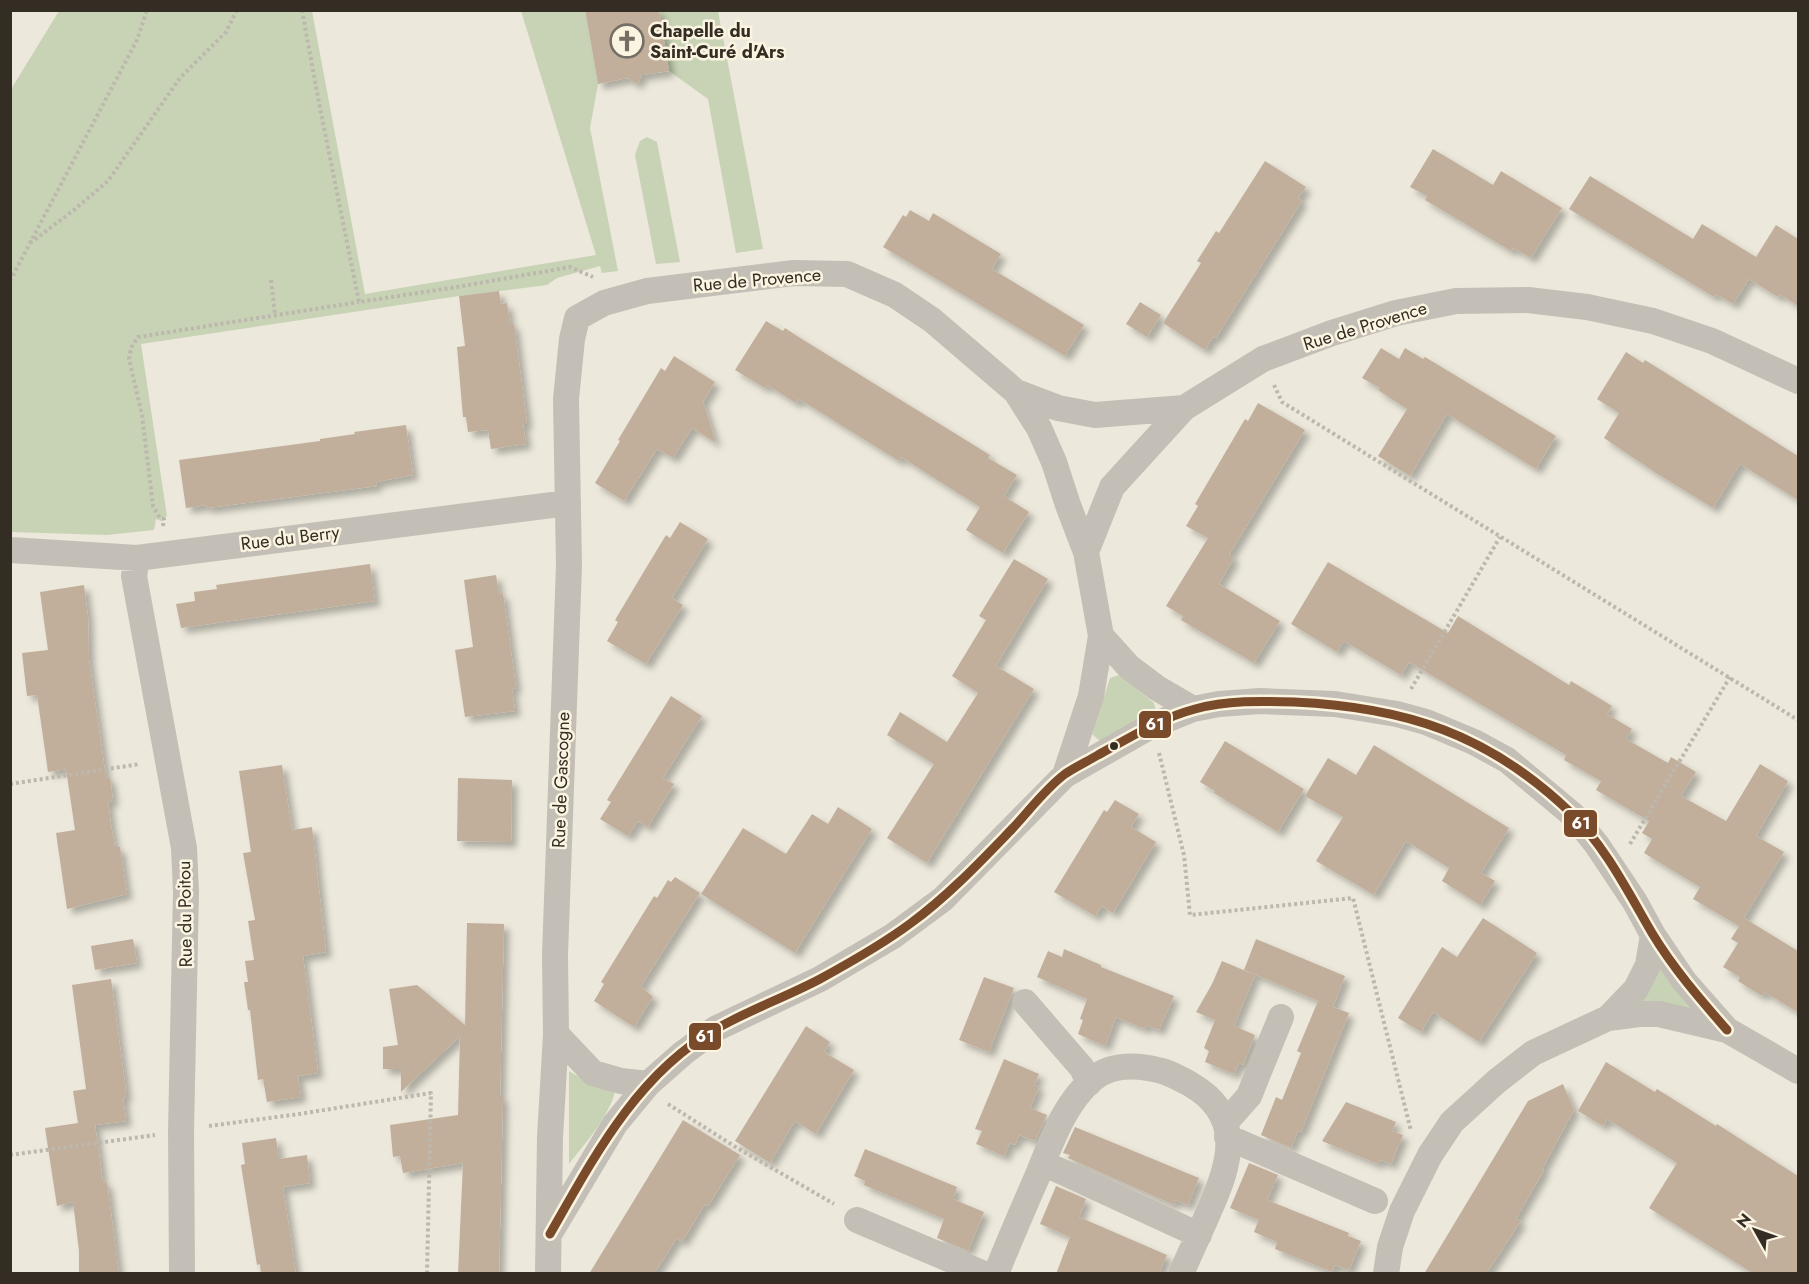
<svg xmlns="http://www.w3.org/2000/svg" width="1809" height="1284" viewBox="0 0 1809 1284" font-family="Jost,sans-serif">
  <defs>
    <filter id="shadow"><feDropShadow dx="5.5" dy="5.5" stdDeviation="3" flood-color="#0004"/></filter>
  </defs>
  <rect width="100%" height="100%" fill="#ece8db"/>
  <path fill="#c7d3b4" d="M59 11H312L365 294 596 255 521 11H585L598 84 590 128 618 271 602 273 600 266 557 278 547 285 459 296 141 344 167 516 161 521 156 519 154 530 107 535 11 532 10 91Z
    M659 11H718L763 249 736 253 708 99 669 71Z
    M647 137 657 142 680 262 656 264 635 155 640 141Z
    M1119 675 1154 703 1156 711 1100 741 1092 734 1110 678Z
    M1659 963 1698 1011 1634 1005Z
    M569 1071 596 1087 616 1088C610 1116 586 1142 569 1164Z"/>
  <path fill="#c1af9c" filter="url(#shadow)" d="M585 10H659L669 71 642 75 637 84 627 78 598 84Z
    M1433 149 1493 185 1501 171 1562 208 1531 258 1513 248 1511 251 1425 200 1427 196 1410 187Z
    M1265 161 1306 187 1298 198 1302 201 1216 338 1213 337 1205 350 1163 323 1201 263 1197 261 1216 231 1219 233Z
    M1590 176 1693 239 1702 224 1756 257 1776 225 1798 239V306L1780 294 1778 297 1749 279 1733 304 1716 294 1714 297 1569 209Z
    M910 210 929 221 933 213 1001 254 992 269 1084 325 1065 356 883 247 903 215 906 217Z
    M499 291 501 304 507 303 510 324H514L527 424H523L526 444 491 449 488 430 468 432 466 417H463L457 347 465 346 459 296Z
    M1140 302 1161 315 1147 337 1126 324Z
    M766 321 783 331 785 328 797 336 990 455 988 458 1017 475 1004 496 1029 512 1003 553 966 530 980 507 901 457 899 461 799 399 796 403 767 385 765 388 735 370Z
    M1381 348 1399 359 1405 348 1423 359 1425 357 1556 436 1536 469 1447 414 1410 476 1378 456 1407 409 1378 390 1380 388 1362 378Z
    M1626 352 1643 363 1645 360 1798 456V500L1740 464 1713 508 1656 473 1604 438 1619 413 1597 399Z
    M674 356 715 382 703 402 716 443 692 428 673 458 657 449 624 501 595 483 620 441 618 440 661 368 665 371Z
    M1258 403 1305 430 1229 555 1234 558 1219 584 1280 621 1254 663 1181 620 1183 616 1166 606 1208 538 1186 526 1198 506 1195 504 1245 419 1248 421Z
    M406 425 413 475 376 482 377 486 207 508 206 505 186 508 179 460 320 441V439L355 434 354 432Z
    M680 522 708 539 672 598 683 605 646 664 607 641 618 622 615 620 643 573 666 535 670 538Z
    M1014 559 1048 579 996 666 1034 689 927 863 887 838 934 764 887 735 900 712 947 742 978 693 952 676 986 620 979 616Z
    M1328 562 1448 633 1458 616 1569 685 1571 681 1612 706 1607 714 1632 729 1626 739 1668 763 1671 757 1696 772 1681 796 1726 821 1760 764 1788 781 1756 836 1784 852 1744 918 1798 951V1012L1764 992 1762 996 1738 981 1740 977 1723 967 1738 943 1731 939 1739 926 1693 899 1700 887 1644 853 1652 839 1642 833 1649 821 1596 790 1601 781 1564 760 1566 755 1409 662 1401 675 1344 641 1337 652 1291 624Z
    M370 564 375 601 181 628 176 604 195 601 194 592 217 589 216 585Z
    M496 575 499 594 503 593 516 688 512 689 515 711 465 717 455 650 473 647 464 580Z
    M84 585 88 617 89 660 106 778 110 777 113 801 108 802 111 825 115 847H120L127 894 67 909 56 833 75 830 66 769 48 772 37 695 27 696 22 653 48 650 40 592Z
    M671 696 702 716 663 778 674 784 648 827 638 821 628 836 600 819 611 802 607 800Z
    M1225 741 1304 789 1278 832 1214 793 1215 791 1200 782Z
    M1374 745 1509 828 1481 873 1495 881 1480 905 1442 881 1449 868 1406 841 1374 895 1316 861 1343 817 1305 796 1328 758 1356 775Z
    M282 765 292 830 312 827 326 952 303 956 318 1073 298 1076 301 1097 267 1102 263 1079 258 1080 250 1010H248L244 982H248L245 961 254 960 248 921 255 920 243 853 251 852 239 771Z
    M458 778 512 780 511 842 457 841Z
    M1115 800 1139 814 1131 827 1156 842 1113 913 1102 906 1095 916 1054 892 1104 810 1107 812Z
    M838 807 872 829 795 953 701 894 743 828 786 854 812 814 828 824Z
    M675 877 700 893 641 986 653 997 634 1027 594 1001 604 984 601 982 654 896 657 898 668 880 671 882Z
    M1483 918 1537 953 1479 1042 1433 1012 1421 1032 1398 1018 1442 947 1457 957Z
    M467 923 504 924 500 1097H503L499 1274H458L463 1163 403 1173 400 1156 393 1157 390 1125 458 1115 460 1036 401 1092V1069H383V1047L398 1045 389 989 417 985 465 1025Z
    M133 939 137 963 95 970 91 946Z
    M1256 939 1345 976 1333 1007 1349 1013 1301 1132 1298 1131 1291 1148 1261 1135 1276 1097 1282 1100 1301 1053 1297 1051 1318 1001 1328 1005 1244 970Z
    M1064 949 1101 965V967L1174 996 1159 1030 1146 1025 1145 1029 1116 1017 1105 1046 1078 1034 1083 1020 1080 1019 1087 999 1037 977 1048 951 1062 957Z
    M1222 961 1255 975 1234 1026 1255 1035 1243 1065 1239 1063 1234 1074 1205 1062 1209 1051 1204 1048 1215 1020 1196 1012 1212 984Z
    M984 977 1014 988 989 1052 959 1040Z
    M111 979 125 1084 126 1097 123 1098 126 1121 95 1125 103 1183 107 1182 119 1274H79V1251L73 1202 57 1206 45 1128 78 1123 73 1091 86 1089 72 985Z
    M806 1026 830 1042 824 1052 854 1070 816 1134 795 1121 770 1163 735 1141Z
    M1004 1059 1039 1074 1034 1085 1039 1087 1030 1108 1047 1115 1035 1141 1019 1135 1015 1145 1010 1143 1004 1156 976 1144 982 1131 975 1129Z
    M1606 1062 1655 1092 1657 1089 1716 1126 1717 1124 1798 1176V1274H1754L1649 1208 1677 1163 1607 1119 1603 1126 1578 1111Z
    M1563 1084 1574 1110 1542 1169 1544 1170 1516 1219 1521 1221 1486 1274H1424L1528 1101Z
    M1346 1102 1396 1122 1392 1131 1403 1135 1391 1164 1380 1160 1378 1164 1322 1141Z
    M683 1120 740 1155 708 1206 705 1204 682 1242 677 1238 654 1274H589Z
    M1075 1127 1199 1178 1188 1205 1175 1200 1174 1205 1068 1158 1070 1155 1063 1153Z
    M276 1138 279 1159 307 1155 310 1183 283 1187 296 1274H261L260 1264 257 1265 241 1165 245 1164 242 1143Z
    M865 1149 957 1187 953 1199 984 1212 968 1251 937 1238 944 1219 864 1185 865 1181 854 1176Z
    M1249 1163 1278 1175 1267 1200 1349 1233 1348 1236 1361 1241 1349 1270 1335 1265 1332 1272 1275 1249 1277 1242 1254 1232 1260 1216 1259 1220 1230 1208Z
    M1056 1186 1086 1199 1079 1217 1167 1255 1159 1274H1056L1073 1229 1070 1237 1040 1224Z"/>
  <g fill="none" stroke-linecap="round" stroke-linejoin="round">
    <path stroke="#bdb8ae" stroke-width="4" stroke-dasharray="3 3" stroke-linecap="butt" d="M302 10 319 103 359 302 457 287 570 267 593 277
      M30 243 74 210 108 181 180 78 226 32 237 10
      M271 280 275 315
      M10 281 137 40 147 10
      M1274 385 1282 402 1798 720
      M163 526 164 519 160 518 153 506 142 415 129 359 131 348 138 337 359 302
      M1411 689 1500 537
      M1159 753 1184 855 1190 915 1353 898 1411 1131
      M10 784 140 764
      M1630 844 1730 677
      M668 1104 734 1146 834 1204
      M209 1126 299 1114 431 1093 427 1274
      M10 1155 155 1135"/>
    <path stroke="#c4bfb6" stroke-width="26" d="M1016 392 1039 428 1054 462 1068 505 1086 552 1101 636 1091 696 1065 775
      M10 550 137 558 568 503
      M1086 552 1112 487 1184 408
      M137 558 134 576 184 848 186 892 181 1132 182 1274
      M1101 636 1129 667 1157 688 1193 709
      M1653 935 1648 965 1636 989 1608 1018 1639 1014H1659L1727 1030 1798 1071
      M1025 1002 1082 1068 1089 1083
      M556 1034 593 1073 621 1081 648 1084
      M1226 1122 1249 1096 1281 1017
      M1227 1137 1375 1201
      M1043 1163 1199 1235
      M857 1220 984 1274
      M551 1231 615 1124 648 1084 682 1054 715 1029 820 979 893 936 943 899 1065 775 1151 726 1193 709 1219 704 1260 701 1335 704 1397 714 1426 722 1474 742 1507 760 1573 815 1597 845 1635 902 1653 935 1684 981 1727 1030
      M548 1274 550 1137 556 1034 555 955 569 565 566 399 572 339 577 318 604 303 647 291 794 273 847 274 895 295 932 320 1016 392 1058 408 1095 415 1184 408 1263 359 1332 333 1396 313 1456 301 1528 300 1587 307 1653 321 1712 341 1798 381
      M996 1274C1009 1241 1023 1209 1037 1177 1051 1143 1064 1103 1093 1079 1112 1063 1139 1065 1162 1071 1172 1074 1181 1079 1190 1084 1246 1116 1230 1164 1209 1211 1200 1232 1190 1253 1181 1274
      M1386 1274 1390 1247 1402 1211 1430 1155 1452 1122 1497 1081 1533 1053 1608 1018"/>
    <g stroke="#faf4e1" stroke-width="14">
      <path id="bus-1" d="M550 1234C594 1157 637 1074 716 1029 749 1010 786 997 820 979 851 962 883 944 911 923 948 896 980 862 1012 829 1029 811 1045 789 1065 774 1075 767 1088 761 1098 755 1129 738 1161 718 1195 709 1227 700 1261 701 1294 702 1405 707 1489 734 1571 813 1605 846 1628 892 1652 933 1673 968 1700 999 1727 1030"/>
    </g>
    <use href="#bus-1" stroke="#7a4b2a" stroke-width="9"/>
  </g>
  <defs>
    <g id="church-ring" transform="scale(1.725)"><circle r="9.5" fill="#faf4e1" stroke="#746e64" stroke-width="1.5"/><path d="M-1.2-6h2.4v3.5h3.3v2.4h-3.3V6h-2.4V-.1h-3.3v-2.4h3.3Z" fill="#746e64"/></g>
  </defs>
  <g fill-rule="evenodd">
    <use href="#church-ring" x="627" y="41"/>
  </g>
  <circle fill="#342d24" stroke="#faf4e1" stroke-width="2" cx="1114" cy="746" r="5"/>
  <g text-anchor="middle" stroke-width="5" stroke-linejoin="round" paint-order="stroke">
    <g font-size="18" font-weight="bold" fill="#342d24" stroke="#faf4e1" text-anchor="start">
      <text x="650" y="37">Chapelle du<tspan x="650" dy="21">Saint-Curé d'Ars</tspan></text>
    </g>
    <g font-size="18" fill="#342d24" stroke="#faf4e1">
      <text transform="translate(757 280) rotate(-5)" y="6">Rue de Provence</text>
      <text transform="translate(1365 326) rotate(-17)" y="6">Rue de Provence</text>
      <text transform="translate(290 538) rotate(-7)" y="6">Rue du Berry</text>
      <text transform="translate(561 780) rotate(-88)" y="6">Rue de Gascogne</text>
      <text transform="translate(185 914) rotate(-91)" y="6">Rue du Poitou</text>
    </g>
  </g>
  <g stroke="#faf4e1" stroke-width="2">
    <rect x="1138" y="710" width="34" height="29" rx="6" fill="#7a4b2a"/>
    <rect x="1563" y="809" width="35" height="29" rx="6" fill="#7a4b2a"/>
    <rect x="688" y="1022" width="34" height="29" rx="6" fill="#7a4b2a"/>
  </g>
  <g font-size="16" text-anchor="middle" font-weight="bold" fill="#fff">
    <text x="1155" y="730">61</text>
    <text x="1581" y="829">61</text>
    <text x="705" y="1042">61</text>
  </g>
  <rect width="1809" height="1284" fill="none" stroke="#342d24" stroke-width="24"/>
  <g transform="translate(1755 1230) rotate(310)" stroke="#faf4e1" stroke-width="4.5" paint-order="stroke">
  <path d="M0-4.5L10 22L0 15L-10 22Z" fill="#342d24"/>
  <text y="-9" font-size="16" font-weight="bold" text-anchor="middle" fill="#342d24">N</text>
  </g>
</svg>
